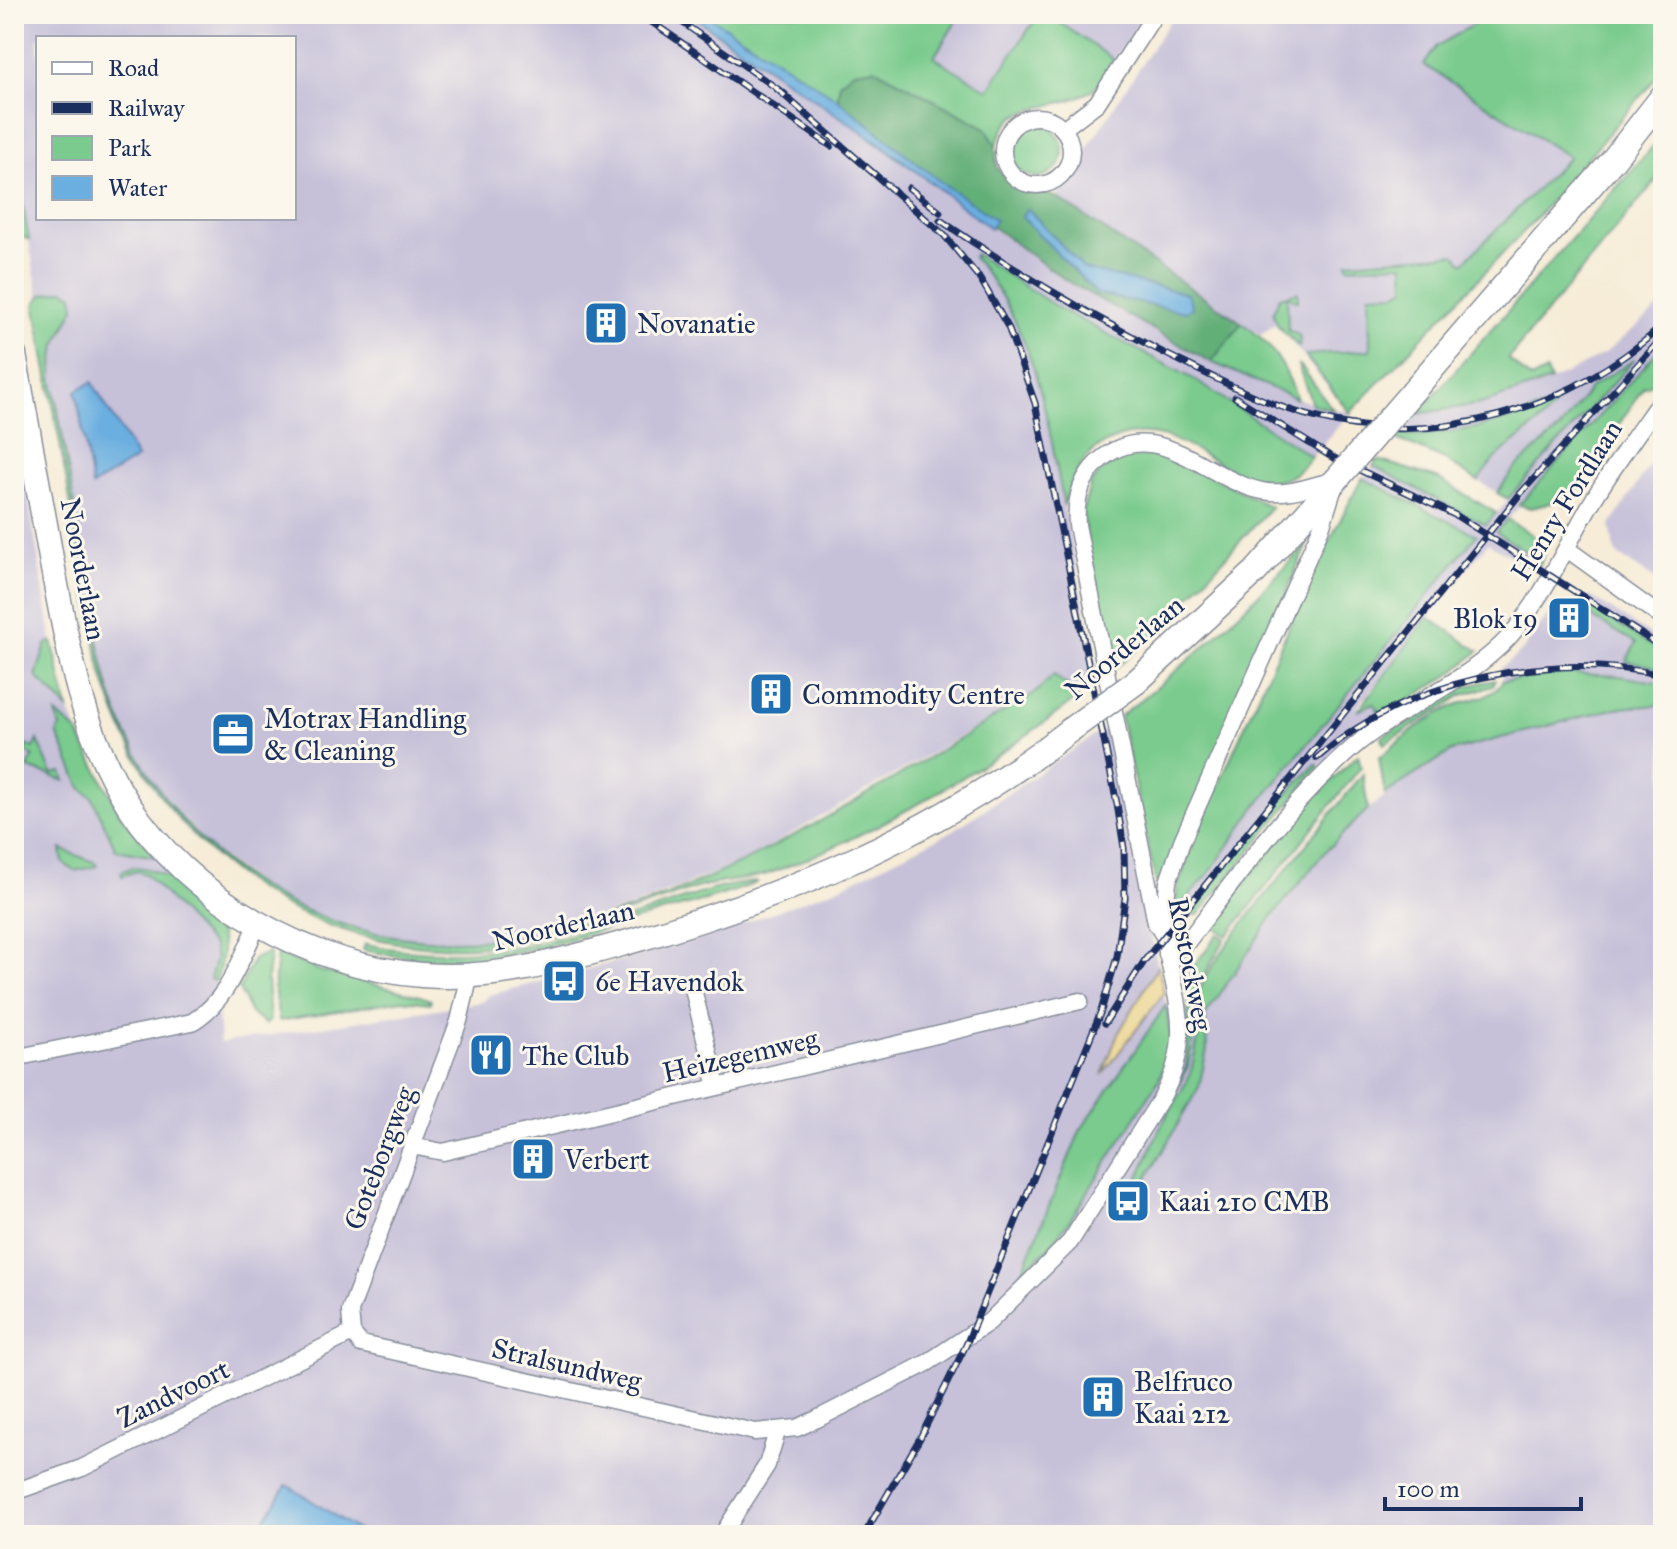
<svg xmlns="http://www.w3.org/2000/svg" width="1677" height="1549" viewBox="0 0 1677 1549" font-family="'IM FELL Great Primer',serif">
  <rect width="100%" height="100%" fill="#fbf7ec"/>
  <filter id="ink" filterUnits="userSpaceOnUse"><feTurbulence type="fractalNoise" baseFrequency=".0125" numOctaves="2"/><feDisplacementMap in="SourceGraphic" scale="16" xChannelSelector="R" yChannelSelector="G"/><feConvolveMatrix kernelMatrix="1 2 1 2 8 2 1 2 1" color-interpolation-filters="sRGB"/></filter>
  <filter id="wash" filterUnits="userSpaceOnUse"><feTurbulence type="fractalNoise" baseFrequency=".006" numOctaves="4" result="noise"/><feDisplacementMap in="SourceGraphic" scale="32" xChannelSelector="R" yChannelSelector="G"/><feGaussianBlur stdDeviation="1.8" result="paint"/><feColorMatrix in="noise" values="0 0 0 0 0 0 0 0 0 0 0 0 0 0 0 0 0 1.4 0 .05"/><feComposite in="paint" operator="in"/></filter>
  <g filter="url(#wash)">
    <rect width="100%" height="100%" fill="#f6ecd7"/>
    <path fill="#c6c0d9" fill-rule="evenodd" d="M14 14H689L883 146 957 204 1067 281 1211 362 1285 395 1350 413 1312 457 1192 378 1063 311 977 255 974 257 1001 295 1027 343 1038 377 1099 682 1080 696 1053 675 1034 694 742 862 624 909 539 933 473 942 409 940 334 923 268 892 207 845 158 788 134 747 117 709 102 661 14 155ZM38 38H294V218H38Z
      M861 14H1145L1098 83 1072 101 1016 115Z
      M1174 14H1663L1569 156 1333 393 1276 323 1261 335 1056 197Z
      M1663 304V345L1497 532 1535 557 1529 567 1488 543 1356 709 1373 703 1382 717 1319 767 1316 765 1295 785 1189 914 1181 908 1254 809 1477 536 1423 505 1362 478 1373 466 1486 525 1632 362 1591 387 1560 429 1515 468 1497 493 1478 481 1487 465 1551 412 1556 403 1489 426 1446 435H1400L1417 414 1444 412 1551 381 1574 370 1605 353Z
      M14 413 52 641 68 709 94 770 122 817 217 927 222 947 216 981 220 1043 482 1002 489 995 705 938 838 888 954 830 1107 727 1166 1005 1205 1016 1245 954 1324 854 1368 809 1420 769 1452 751 1490 739 1616 708 1663 706V1535H365L287 1485 255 1535H14Z
      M1663 444V584L1616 554 1610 526Z
      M1590 596 1663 643V653L1584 602Z
      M1563 603 1582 608 1637 643 1650 666 1663 669V684L1595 673 1502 681 1501 668 1520 653 1557 604Z"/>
    <path fill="#7acb8d" stroke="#4a7d76" stroke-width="2" d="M689 14H961L934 57 988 90 1039 14H1047L1113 59C1103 106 1047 100 1018 115 1006 121 1001 134 996 146L986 128 844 119Z
      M1492 14H1663V70L1529 226 1350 413 1305 355 1370 350 1369 294 1397 293 1405 288 1404 264 1348 267 1347 262 1455 254 1463 263 1569 157 1424 65 1437 46Z
      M1011 151a26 26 0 1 1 52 0a26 26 0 1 1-52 0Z
      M1663 135V172L1508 359 1531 379 1546 371 1551 381 1481 404 1417 414Z
      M14 155 29 240 14 233Z
      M975 254 1063 311 1192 378 1312 457C1300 470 1291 481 1272 481 1219 482 1178 413 1112 440 1083 451 1072 478 1064 506 1047 417 1035 327 973 257Z
      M64 290 73 295 75 307 56 345 52 376C63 441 75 507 86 572 95 619 100 666 117 711 147 787 203 856 276 896 529 1035 820 819 1034 694L1054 675 1080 696C989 766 878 834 770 873 748 881 719 880 693 889 622 914 548 943 471 947 290 954 143 835 99 662L35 304 42 295Z
      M1298 292V301L1287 296 1288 330 1300 336 1299 347 1278 326 1273 313 1279 297Z
      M1242 323C1271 342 1286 367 1297 399L1211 362Z
      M1663 345V372L1646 387 1644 386 1566 506 1558 501 1531 508 1519 505Z
      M1635 359 1508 499 1497 493 1515 468 1560 429 1591 387Z
      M1298 365 1301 366 1333 410 1312 404Z
      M1557 402C1537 433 1500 444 1478 481L1445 460 1396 439 1400 435C1456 435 1505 424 1557 402Z
      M1137 451 1165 452 1271 507 1151 639 1113 671 1082 512 1091 483 1101 471Z
      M1378 460 1437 478 1496 513 1486 525 1373 466Z
      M1362 478 1477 535 1254 809 1208 875 1179 907 1176 898 1178 885 1197 833 1314 571Z
      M1507 519 1539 539 1545 552 1539 566 1532 562 1534 557 1496 532Z
      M1308 542 1162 882 1156 883 1120 716C1189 664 1250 606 1308 542Z
      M1584 602 1663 653V669L1626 661 1636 643 1574 607Z
      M1428 617 1479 651 1454 672 1382 717 1373 703 1358 711Z
      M52 641 68 709 36 676 46 645Z
      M1567 673 1619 676 1663 683V705L1616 708 1452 751 1385 794 1379 758C1403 738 1429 715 1459 704 1473 698 1496 697 1502 681Z
      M1495 680 1493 686 1462 695 1384 744 1382 737 1461 687Z
      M56 714 77 731 122 817 155 857 116 850 92 797 81 788 57 733 60 727Z
      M38 740 52 774 62 772 65 781 28 768 33 757 25 750 26 745 34 748Z
      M1358 755 1361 767 1227 936 1212 925 1301 810Z
      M1316 764 1319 767 1198 915 1189 914 1272 810Z
      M1363 774 1368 809 1323 854 1272 917 1205 1016 1207 1049 1199 1087 1142 1187 1136 1184 1161 1126 1190 1076 1198 1039 1194 1002 1207 975 1232 937Z
      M61 849 96 863 97 866 75 871 63 863Z
      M133 867C168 868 213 903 221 938 224 953 221 967 216 981L210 979 216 958 213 946 146 874 137 871 122 876 121 872Z
      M758 882C729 895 689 904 655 914 552 946 473 974 363 950L365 944C467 965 549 944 646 912 683 900 718 884 758 882Z
      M1218 934 1225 939 1191 998 1192 1043 1188 1067 1162 1117 1186 1066 1189 972Z
      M270 953 267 980 270 1020 265 1024 250 1013 239 989 254 958Z
      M277 953 321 971 420 996 431 1000 430 1003 402 1000 279 1021 274 988Z
      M1166 1005 1171 1042 1159 1080 1070 1220 1047 1249 1022 1272 1080 1131Z"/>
    <path fill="#63af78" stroke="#3f6f6b" stroke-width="2" d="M874 68 986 128 996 146 997 168 1008 181 1056 197 1242 323 1211 362 1067 281 844 119 838 95 840 82 854 71Z"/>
    <path fill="#eeda9e" stroke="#84847e" stroke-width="2" d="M1158 966 1164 993 1102 1075 1118 1034Z"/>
    <path fill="#6aafe0" stroke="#426f9f" stroke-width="2" d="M689 14H705L835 97 938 180 996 220 990 228 883 146Z
      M1027 208 1084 269 1188 294 1192 308 1185 312 1097 294 1022 217Z
      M92 382 137 458 92 486 76 391Z
      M287 1485 365 1535H255Z"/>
  </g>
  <g filter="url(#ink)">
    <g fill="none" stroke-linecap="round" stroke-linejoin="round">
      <g stroke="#888e9a" stroke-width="19">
        <path id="minor" d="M1003 151a34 34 0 1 1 68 0a34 34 0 1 1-68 0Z
          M1063 129 1097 103 1155 14
          M1567 549 1663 618
          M1163 931 1168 882 1182 841 1321 528 1334 487
          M1167 954 1184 946C1238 876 1290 801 1357 744 1405 704 1467 683 1510 636 1543 598 1564 550 1589 507 1611 469 1638 433 1663 397
          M470 975 459 1021 350 1311 352 1333 361 1344 755 1432 797 1428 817 1419 927 1363 989 1322 1070 1242 1162 1097C1195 1037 1175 998 1164 936L1156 923 1077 525C1075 501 1080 480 1097 463 1152 410 1207 480 1262 491 1286 496 1311 486 1335 480
          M694 993 717 1087
          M14 1058 192 1022C228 1001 241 958 259 922
          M412 1146 443 1152 1080 1001
          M14 1492 82 1468 352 1333
          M722 1535 767 1465 777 1432"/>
      </g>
      <g stroke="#888e9a" stroke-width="27">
        <path id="primary" d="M14 355C26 422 39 490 51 558 67 643 80 729 128 804 191 900 308 966 422 975 492 981 558 962 625 943 784 898 939 833 1070 730
          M1413 391 1613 160 1663 96
          M1136 682 1256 571 1336 480"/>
      </g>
      <use href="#minor" stroke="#fff" stroke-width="16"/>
      <use href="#primary" stroke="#fff" stroke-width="24"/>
      <g stroke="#1b2f5e" stroke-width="7">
        <path id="rail" d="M640 14 831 146
          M670 14 785 94
          M776 88 944 235 981 280 1008 327 1035 403 1117 804 1124 848 1125 898 1117 957 1101 1011 966 1345 920 1438 864 1535
          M909 188 940 212
          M940 220C1013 270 1086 313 1164 353 1213 377 1261 403 1314 417 1436 450 1572 409 1663 325
          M1235 397 1330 456 1457 516 1663 648
          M1317 758C1408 679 1546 651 1663 675
          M1105 1023 1145 960 1520 494 1662 338"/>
      </g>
      <use href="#rail" stroke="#fbf7ec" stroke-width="4" stroke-dasharray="12" stroke-linecap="butt"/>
      <g stroke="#888e9a" stroke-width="27" stroke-linecap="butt">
        <path id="primary-bridge" d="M1336 480 1413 391
          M1070 730 1136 682"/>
      </g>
      <use href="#primary-bridge" stroke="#fff" stroke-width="24"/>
    </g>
  </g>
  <defs>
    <g id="building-square" transform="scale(2.3)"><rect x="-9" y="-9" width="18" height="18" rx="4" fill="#1f6fb2" stroke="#fbf7ec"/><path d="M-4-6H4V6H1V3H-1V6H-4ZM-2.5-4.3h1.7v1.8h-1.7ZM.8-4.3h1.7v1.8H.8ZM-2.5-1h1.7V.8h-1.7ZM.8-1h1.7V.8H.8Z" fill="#fff"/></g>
    <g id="office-square" transform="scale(2.3)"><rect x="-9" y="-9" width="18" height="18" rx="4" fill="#1f6fb2" stroke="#fbf7ec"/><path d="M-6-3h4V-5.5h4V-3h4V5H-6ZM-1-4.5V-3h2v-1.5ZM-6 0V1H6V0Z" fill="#fff"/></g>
    <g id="bus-square" transform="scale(2.3)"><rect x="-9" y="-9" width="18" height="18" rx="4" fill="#1f6fb2" stroke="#fbf7ec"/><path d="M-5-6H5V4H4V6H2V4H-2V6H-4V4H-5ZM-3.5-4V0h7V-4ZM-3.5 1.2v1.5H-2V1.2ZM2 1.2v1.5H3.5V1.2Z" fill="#fff"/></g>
    <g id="restaurant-square" transform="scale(2.3)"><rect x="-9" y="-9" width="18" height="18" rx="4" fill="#1f6fb2" stroke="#fbf7ec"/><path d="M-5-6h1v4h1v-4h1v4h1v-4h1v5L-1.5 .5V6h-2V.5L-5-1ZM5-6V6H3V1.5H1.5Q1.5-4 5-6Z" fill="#fff"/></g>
  </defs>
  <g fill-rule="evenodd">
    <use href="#building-square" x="606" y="323"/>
    <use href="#building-square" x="1569" y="618"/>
    <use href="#building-square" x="771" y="694"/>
    <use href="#office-square" x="233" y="734"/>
    <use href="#bus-square" x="564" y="981"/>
    <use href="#restaurant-square" x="491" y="1055"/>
    <use href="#building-square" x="533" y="1159"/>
    <use href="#bus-square" x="1128" y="1201"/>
    <use href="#building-square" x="1103" y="1397"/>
  </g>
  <g text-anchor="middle" stroke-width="6" stroke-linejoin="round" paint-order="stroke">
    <g font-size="28" fill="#1b2f5e" stroke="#fbf7ec" text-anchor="start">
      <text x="637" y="333">Novanatie</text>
      <text x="1538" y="628" text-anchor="end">Blok 19</text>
      <text x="802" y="704">Commodity Centre</text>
      <text x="264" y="728">Motrax Handling<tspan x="264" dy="32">&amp; Cleaning</tspan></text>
      <text x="595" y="991">6e Havendok</text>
      <text x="522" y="1065">The Club</text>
      <text x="564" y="1169">Verbert</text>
      <text x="1159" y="1211">Kaai 210 CMB</text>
      <text x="1134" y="1391">Belfruco<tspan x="1134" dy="32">Kaai 212</tspan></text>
    </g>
    <g font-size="28" fill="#1b2f5e" stroke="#fbf7ec">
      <text transform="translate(1566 500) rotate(-58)" y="10">Henry Fordlaan</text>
      <text transform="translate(84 569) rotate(79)" y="10">Noorderlaan</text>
      <text transform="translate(1124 647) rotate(-40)" y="10">Noorderlaan</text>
      <text transform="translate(563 925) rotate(-13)" y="10">Noorderlaan</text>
      <text transform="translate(1191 964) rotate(79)" y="10">Rostockweg</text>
      <text transform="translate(740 1055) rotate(-13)" y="10">Heizegemweg</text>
      <text transform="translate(379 1158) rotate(-69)" y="10">Goteborgweg</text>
      <text transform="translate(567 1364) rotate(13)" y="10">Stralsundweg</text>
      <text transform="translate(173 1393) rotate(-26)" y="10">Zandvoort</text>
    </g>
  </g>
  <rect width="1677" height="1549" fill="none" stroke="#fbf7ec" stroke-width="48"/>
  <rect x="36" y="36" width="260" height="184" fill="#fbf7ec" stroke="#a1a7b3" stroke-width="2"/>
  <rect x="52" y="62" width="40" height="12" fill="#ffffff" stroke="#a1a7b3" stroke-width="2"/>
  <text x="108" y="76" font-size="24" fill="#1b2f5e">Road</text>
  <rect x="52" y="102" width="40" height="12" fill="#1b2f5e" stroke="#a1a7b3" stroke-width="2"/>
  <text x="108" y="116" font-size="24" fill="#1b2f5e">Railway</text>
  <rect x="52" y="136" width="40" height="24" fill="#7acb8d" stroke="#a1a7b3" stroke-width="2"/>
  <text x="108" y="156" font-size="24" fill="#1b2f5e">Park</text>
  <rect x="52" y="176" width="40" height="24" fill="#6aafe0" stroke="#a1a7b3" stroke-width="2"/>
  <text x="108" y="196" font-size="24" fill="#1b2f5e">Water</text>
  <path d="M1385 1497v12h196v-12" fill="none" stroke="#1b2f5e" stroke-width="4"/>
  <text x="1397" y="1497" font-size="24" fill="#1b2f5e" stroke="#fbf7ec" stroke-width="6" paint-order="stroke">100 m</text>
</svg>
